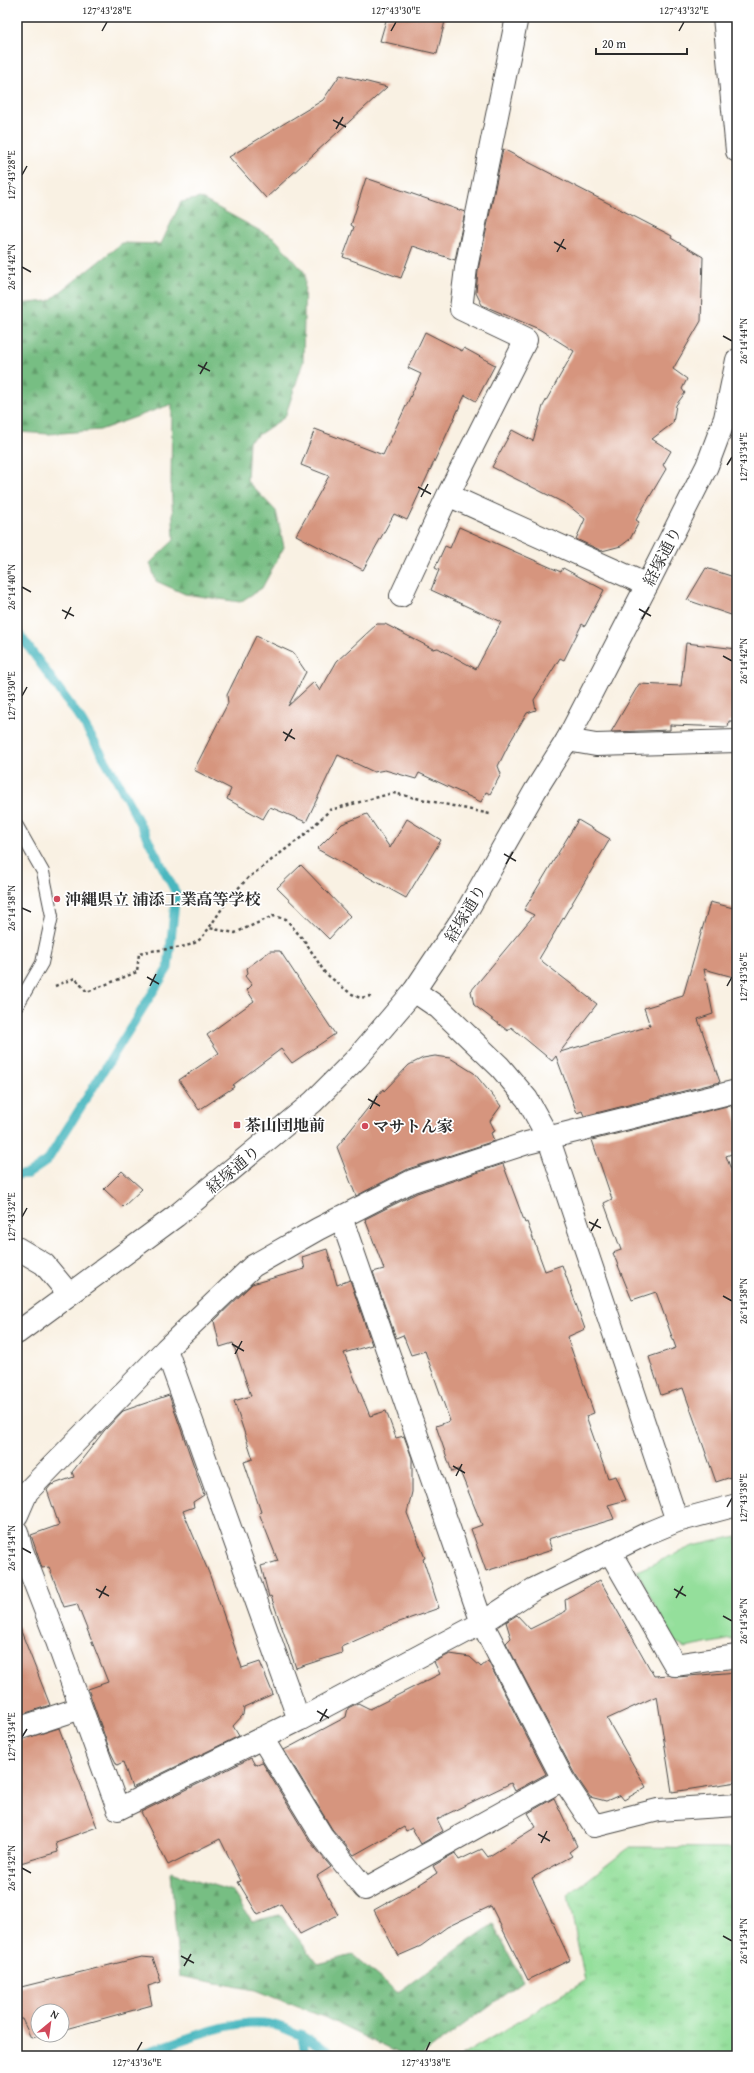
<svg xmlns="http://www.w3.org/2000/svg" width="754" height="2073" viewBox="0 0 754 2073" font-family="'Gentium Book Plus','Noto Serif JP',serif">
  <defs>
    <pattern id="grass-tufts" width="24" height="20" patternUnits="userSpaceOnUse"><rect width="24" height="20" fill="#94df9b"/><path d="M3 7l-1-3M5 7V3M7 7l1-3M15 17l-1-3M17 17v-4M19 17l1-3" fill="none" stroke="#80c086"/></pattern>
    <pattern id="forest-firs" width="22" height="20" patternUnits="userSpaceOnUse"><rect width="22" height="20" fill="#77be83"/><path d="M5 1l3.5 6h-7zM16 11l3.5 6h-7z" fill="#629b6b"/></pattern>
  </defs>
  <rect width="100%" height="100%" fill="#fff"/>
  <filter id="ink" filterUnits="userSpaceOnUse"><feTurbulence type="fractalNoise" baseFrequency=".025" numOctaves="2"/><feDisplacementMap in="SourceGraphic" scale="8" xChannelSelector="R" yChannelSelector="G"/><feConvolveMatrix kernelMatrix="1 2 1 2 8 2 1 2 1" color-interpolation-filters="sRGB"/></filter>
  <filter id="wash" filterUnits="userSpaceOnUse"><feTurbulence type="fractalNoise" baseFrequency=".012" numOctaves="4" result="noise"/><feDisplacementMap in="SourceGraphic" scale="16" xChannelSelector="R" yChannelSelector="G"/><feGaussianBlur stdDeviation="0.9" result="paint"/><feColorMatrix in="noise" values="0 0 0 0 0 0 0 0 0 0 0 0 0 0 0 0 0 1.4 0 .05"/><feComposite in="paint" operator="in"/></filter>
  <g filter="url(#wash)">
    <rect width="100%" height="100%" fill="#f9f1e3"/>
    <path fill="url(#grass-tufts)" stroke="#608563" d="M 630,1847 L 737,1848 L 737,2056 L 461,2056 L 585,1981 L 568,1895 Z"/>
    <path fill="url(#forest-firs)" stroke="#517457" d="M 200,198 L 275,239 L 305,273 L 303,362 L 285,417 L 249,441 L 247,481 L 276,511 L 284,547 L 262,588 L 240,602 L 185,594 L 156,581 L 150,563 L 174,540 L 171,482 L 172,404 L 100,430 L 49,434 L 17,432 L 17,304 L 49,301 L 122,243 L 161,244 L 181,202 Z
      M 171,1872 L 232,1891 L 252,1921 L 280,1915 L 318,1964 L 353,1955 L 397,1993 L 493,1924 L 523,1981 L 421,2056 L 404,2056 L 326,2018 L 255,1990 L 179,1976 Z"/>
    <path fill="#94df9b" stroke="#608563" d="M 737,1536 L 737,1638 L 685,1648 L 674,1642 L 637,1571 L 693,1546 Z"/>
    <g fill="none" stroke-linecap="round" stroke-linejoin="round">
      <path stroke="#48b7bf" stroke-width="9" d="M 17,631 L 82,721 L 117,780 L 176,893 L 168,968 L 47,1161 L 28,1174 L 17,1175
        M 301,2034 L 306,2056
        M 134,2056 C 172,2046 232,2016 270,2024 C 295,2030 315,2043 336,2056"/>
    </g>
    <g id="blocks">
      <path fill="#d6957e" d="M 387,17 L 446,17 L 437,54 L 380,41 Z
        M 340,75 L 387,87 L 266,198 L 229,157 L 323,100 Z
        M 503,149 L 672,236 L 671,238 L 703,257 L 701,321 L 673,369 L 687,379 L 682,389 L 685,393 L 676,405 L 673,423 L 652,439 L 671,451 L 663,465 L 666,469 L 636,520 L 639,522 L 630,539 L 621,546 L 602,551 L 576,539 L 585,519 L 568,505 L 492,467 L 512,430 L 533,441 L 543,406 L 574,351 L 539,329 L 482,305 L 476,293 L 478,270 Z
        M 366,178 L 465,212 L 455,260 L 413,246 L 401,278 L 343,257 L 354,227 L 351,225 Z
        M 425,332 L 462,351 L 464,348 L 495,365 L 476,401 L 465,395 L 407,520 L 394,514 L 363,570 L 296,535 L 329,476 L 301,465 L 315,429 L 383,455 L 421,374 L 408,368 Z
        M 459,527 L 561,572 L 563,568 L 604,590 L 585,626 L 582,624 L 564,660 L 560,658 L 534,700 L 536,710 L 527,713 L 510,742 L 498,766 L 501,774 L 490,794 L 486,792 L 481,802 L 419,773 L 416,779 L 385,770 L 374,772 L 338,755 L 306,822 L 270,807 L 263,819 L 227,799 L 231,789 L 194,770 L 228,703 L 227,695 L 256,636 L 293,653 L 306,672 L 288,706 L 314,682 L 320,691 L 337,661 L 377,624 L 385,624 L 433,649 L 438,648 L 476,669 L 501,622 L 431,590 L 439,570 L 435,568 L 445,546 L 450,548 Z
        M 706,568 L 737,578 L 737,617 L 687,600 Z
        M 686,643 L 737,649 L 734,721 L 729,721 L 728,727 L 670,725 L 670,730 L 611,732 L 639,684 L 681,686 Z
        M 367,814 L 390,848 L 407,819 L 441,840 L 406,898 L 317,849 L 342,824 Z
        M 578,820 L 610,839 L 539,959 L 597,1004 L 560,1052 L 650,1026 L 644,1008 L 683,996 L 710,902 L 737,909 L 737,978 L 704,969 L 713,1014 L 698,1019 L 720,1082 L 584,1116 L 582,1111 L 577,1113 L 556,1056 L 552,1061 L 511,1027 L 508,1031 L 474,1005 L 471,991 L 534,915 L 524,910 Z
        M 301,865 L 350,916 L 329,939 L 277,888 Z
        M 270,951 L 280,951 L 335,1034 L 292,1063 L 281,1049 L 233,1085 L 234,1087 L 199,1110 L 179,1080 L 219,1053 L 207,1035 L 254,1001 L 247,990 L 252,985 L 245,976 L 248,973 L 247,968 Z
        M 435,1056 L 450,1058 L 474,1073 L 501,1106 L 490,1121 L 495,1131 L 491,1133 L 494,1141 L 408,1169 L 356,1196 L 337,1147 L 383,1089 L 384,1091 L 409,1065 L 423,1058 Z
        M 731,1105 L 737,1122 L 737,1152 L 726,1156 L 737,1185 L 737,1475 L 716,1482 L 683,1388 L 661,1395 L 649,1357 L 676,1348 L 656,1292 L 632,1300 L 613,1253 L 621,1250 L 604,1203 L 612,1199 L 592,1140 Z
        M 503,1164 L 525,1223 L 527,1222 L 545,1271 L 562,1265 L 585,1329 L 567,1337 L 594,1413 L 586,1416 L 608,1478 L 616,1476 L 626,1500 L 608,1505 L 614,1519 L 548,1539 L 552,1550 L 486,1571 L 471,1529 L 482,1525 L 459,1469 L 452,1472 L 436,1426 L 450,1421 L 425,1351 L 411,1355 L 403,1335 L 396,1338 L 373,1272 L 384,1269 L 365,1219 L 417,1193 Z
        M 122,1171 L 142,1189 L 123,1207 L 104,1189 Z
        M 327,1249 L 337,1285 L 350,1280 L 372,1345 L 344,1353 L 370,1416 L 386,1411 L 396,1438 L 404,1436 L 412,1458 L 412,1492 L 407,1513 L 425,1558 L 423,1559 L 439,1608 L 388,1626 L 341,1647 L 342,1653 L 296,1668 L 271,1596 L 269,1597 L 261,1566 L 278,1561 L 259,1513 L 261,1512 L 244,1462 L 253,1459 L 234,1401 L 251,1396 L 233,1343 L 220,1347 L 214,1321 L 252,1284 L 305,1269 L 302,1257 Z
        M 169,1395 L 204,1495 L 193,1502 L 194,1507 L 183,1511 L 209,1573 L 242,1668 L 260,1662 L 273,1694 L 244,1707 L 243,1715 L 233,1726 L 239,1736 L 132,1788 L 123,1762 L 117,1765 L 110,1751 L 88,1689 L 108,1682 L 77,1604 L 64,1607 L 49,1567 L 42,1568 L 31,1535 L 59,1525 L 47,1490 L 51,1485 L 74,1477 L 72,1472 L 104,1431 L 123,1411 Z
        M 600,1580 L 654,1676 L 669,1675 L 677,1677 L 737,1672 L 737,1782 L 672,1792 L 657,1696 L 607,1719 L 646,1787 L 624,1800 L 620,1795 L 606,1801 L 590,1797 L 574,1773 L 506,1643 L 511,1638 L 506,1622 L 517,1615 L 530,1629 L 566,1611 L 565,1599 Z
        M 19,1626 L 50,1705 L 17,1716 L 17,1627 Z
        M 450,1654 L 470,1657 L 481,1667 L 488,1661 L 546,1774 L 515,1791 L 511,1783 L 437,1819 L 443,1831 L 421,1844 L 412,1828 L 406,1831 L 404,1827 L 354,1855 L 332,1829 L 284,1750 L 346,1717 L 348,1708 L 358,1703 L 370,1709 L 440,1674 L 434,1662 Z
        M 59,1728 L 97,1827 L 56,1842 L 58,1852 L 17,1864 L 17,1741 Z
        M 251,1758 L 255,1765 L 262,1762 L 311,1843 L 331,1867 L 317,1876 L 338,1915 L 300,1934 L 281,1904 L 258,1915 L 238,1882 L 241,1881 L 220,1839 L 168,1865 L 141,1812 Z
        M 554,1798 L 577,1846 L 569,1852 L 572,1856 L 532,1878 L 570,1960 L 528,1980 L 491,1906 L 447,1927 L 421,1946 L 398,1956 L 374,1910 L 417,1886 L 437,1873 L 433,1866 L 455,1853 L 459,1860 L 482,1849 L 488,1857 L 536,1827 L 528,1813 Z
        M 142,1957 L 153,1958 L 161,1982 L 148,1986 L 152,2005 L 62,2030 L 62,2011 L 38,2011 L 38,2035 L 44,2035 L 31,2038 L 22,2019 L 17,2019 L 17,1988 Z"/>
    </g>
  </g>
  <g filter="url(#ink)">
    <use href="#blocks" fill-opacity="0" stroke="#4a4947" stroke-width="1"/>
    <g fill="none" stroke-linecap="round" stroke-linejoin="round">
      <defs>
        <path id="service" d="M 17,826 L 43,872 L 52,916 L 42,963 L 17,1006"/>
        <path id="minor" d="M 517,17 L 466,268 L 461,309 L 526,340 L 448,495 L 647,585
          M 401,596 L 448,495
          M 567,740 L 596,745 L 737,741
          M 414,991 L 439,1008 L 500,1067 L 527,1099 L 548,1137 L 677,1521
          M 341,1217 L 482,1623 L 563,1779
          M 17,1248 L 44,1264 L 69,1294
          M 166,1349 L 299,1720
          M 17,1515 L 27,1492 L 166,1349 L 253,1266 L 318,1229 L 412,1181 L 527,1143 L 737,1091
          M 17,1532 L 21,1548 L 54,1633 L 118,1809 L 299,1720 L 482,1623 L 534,1589 L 648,1533 L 677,1521 L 737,1505
          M 610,1552 L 675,1665 L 737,1656
          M 17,1729 L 81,1708
          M 262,1738 L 322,1836 L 365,1889 L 563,1779 L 594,1826 L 658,1810 L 737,1805"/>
        <path id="secondary" d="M 724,17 L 737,151
          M 17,1333 L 176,1216 L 313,1102 L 357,1058 L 414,991 L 464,916 L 535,791 L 567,740 L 647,585 L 707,466 L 725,418 L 737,360"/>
      </defs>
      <use href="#service" stroke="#4a4947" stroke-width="14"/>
      <use href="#minor" stroke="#4a4947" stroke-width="24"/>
      <use href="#secondary" stroke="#4a4947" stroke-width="24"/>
      <path stroke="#4a4947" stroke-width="2.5" stroke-dasharray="3 3" stroke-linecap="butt" d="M 55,986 L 75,978 L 87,992 L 137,972 L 139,953 C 155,949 187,950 199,940 C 203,937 206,932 209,928
        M 371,996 L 360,998 L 350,993 L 325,973 L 306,943 L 286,919 L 273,916 L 235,933 L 209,928 L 229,898 L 248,878 L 303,836 L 330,810 L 393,793 L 490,814"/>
      <use href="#service" stroke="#fff" stroke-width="12"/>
      <use href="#minor" stroke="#fff" stroke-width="22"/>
      <use href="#secondary" stroke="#fff" stroke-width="22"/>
    </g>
  </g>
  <path fill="none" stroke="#2b2b2b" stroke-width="1.5" d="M 102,31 L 107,22M 391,31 L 396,22M 679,31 L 684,22M 333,120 L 346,127M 336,129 L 343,117M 22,175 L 27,166M 554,242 L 566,249M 557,252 L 564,239M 22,267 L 31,272M 723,336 L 732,341M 198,365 L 210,371M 200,374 L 207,362M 727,465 L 732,457M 418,487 L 431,494M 421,497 L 428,484M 22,587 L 31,592M 639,609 L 651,616M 62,610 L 74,616M 65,619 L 71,607M 642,619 L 649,607M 723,656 L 732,661M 22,696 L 27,687M 283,732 L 295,739M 285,741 L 292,729M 504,854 L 516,861M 506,864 L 513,852M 22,908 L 31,912M 147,977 L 159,984M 150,986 L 156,974M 727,986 L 732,977M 368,1099 L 380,1106M 370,1109 L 377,1096M 22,1217 L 27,1208M 589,1222 L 601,1228M 591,1231 L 598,1219M 723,1296 L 732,1301M 232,1344 L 244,1351M 235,1354 L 242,1341M 453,1466 L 465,1473M 456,1476 L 462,1464M 727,1507 L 732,1498M 22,1548 L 31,1553M 96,1589 L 109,1596M 674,1589 L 686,1596M 99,1598 L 106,1586M 676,1598 L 683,1586M 723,1616 L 732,1621M 317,1711 L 329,1718M 320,1721 L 327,1709M 22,1737 L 27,1729M 538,1834 L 550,1841M 541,1843 L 547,1831M 22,1868 L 31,1873M 723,1936 L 732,1941M 181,1956 L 194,1963M 184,1966 L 191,1954M 137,2051 L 142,2042M 426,2051 L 430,2042"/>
  <g fill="#d1495b" stroke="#fff" stroke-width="1.5">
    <circle cx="57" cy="899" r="4"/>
    <rect x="233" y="1121" width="8" height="8" rx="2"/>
    <circle cx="365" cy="1126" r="4"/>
  </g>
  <g text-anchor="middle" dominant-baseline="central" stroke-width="3.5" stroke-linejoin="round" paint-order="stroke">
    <g font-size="16" fill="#2b2b2b" stroke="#fff">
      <text transform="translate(662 556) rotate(-63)">経塚通り</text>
      <text transform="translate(465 913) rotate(-59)">経塚通り</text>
      <text transform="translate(233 1169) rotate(-40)">経塚通り</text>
    </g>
    <g font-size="16" font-weight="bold" fill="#2b2b2b" stroke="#fff" text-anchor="start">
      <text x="65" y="899">沖縄県立 浦添工業高等学校</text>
      <text x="245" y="1125">茶山団地前</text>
      <text x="373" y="1126">マサトん家</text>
    </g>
  </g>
  <rect width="754" height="2073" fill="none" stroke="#fff" stroke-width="44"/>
  <g transform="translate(50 2023) rotate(29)"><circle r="19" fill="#ffffff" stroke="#aaaaaa"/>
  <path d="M0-3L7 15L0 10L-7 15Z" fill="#d1495b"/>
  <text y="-6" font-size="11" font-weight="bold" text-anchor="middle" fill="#2b2b2b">N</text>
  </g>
  <path d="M596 48v6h91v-6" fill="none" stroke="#2b2b2b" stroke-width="2"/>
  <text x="602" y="48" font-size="12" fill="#2b2b2b" stroke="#ffffff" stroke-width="3" paint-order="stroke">20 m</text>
  <rect x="22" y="22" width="710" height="2029" fill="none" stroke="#2b2b2b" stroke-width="1.5"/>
  <g font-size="10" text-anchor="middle" fill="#2b2b2b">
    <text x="107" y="14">127°43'28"E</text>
    <text x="396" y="14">127°43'30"E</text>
    <text x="684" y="14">127°43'32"E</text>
    <text transform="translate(11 175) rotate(-90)" y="4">127°43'28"E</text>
    <text transform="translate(11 267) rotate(-90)" y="4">26°14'42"N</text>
    <text transform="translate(743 341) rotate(-90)" y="4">26°14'44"N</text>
    <text transform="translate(743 457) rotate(-90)" y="4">127°43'34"E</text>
    <text transform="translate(11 587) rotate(-90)" y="4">26°14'40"N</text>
    <text transform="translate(743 661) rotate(-90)" y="4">26°14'42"N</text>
    <text transform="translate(11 696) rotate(-90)" y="4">127°43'30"E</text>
    <text transform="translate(11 908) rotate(-90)" y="4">26°14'38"N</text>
    <text transform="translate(743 977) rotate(-90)" y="4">127°43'36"E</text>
    <text transform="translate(11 1217) rotate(-90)" y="4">127°43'32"E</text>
    <text transform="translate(743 1301) rotate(-90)" y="4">26°14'38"N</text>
    <text transform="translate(743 1498) rotate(-90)" y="4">127°43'38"E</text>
    <text transform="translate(11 1548) rotate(-90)" y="4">26°14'34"N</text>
    <text transform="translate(743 1621) rotate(-90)" y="4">26°14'36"N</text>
    <text transform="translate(11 1737) rotate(-90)" y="4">127°43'34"E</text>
    <text transform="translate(11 1868) rotate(-90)" y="4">26°14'32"N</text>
    <text transform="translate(743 1941) rotate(-90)" y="4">26°14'34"N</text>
    <text x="137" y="2066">127°43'36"E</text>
    <text x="426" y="2066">127°43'38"E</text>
  </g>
</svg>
